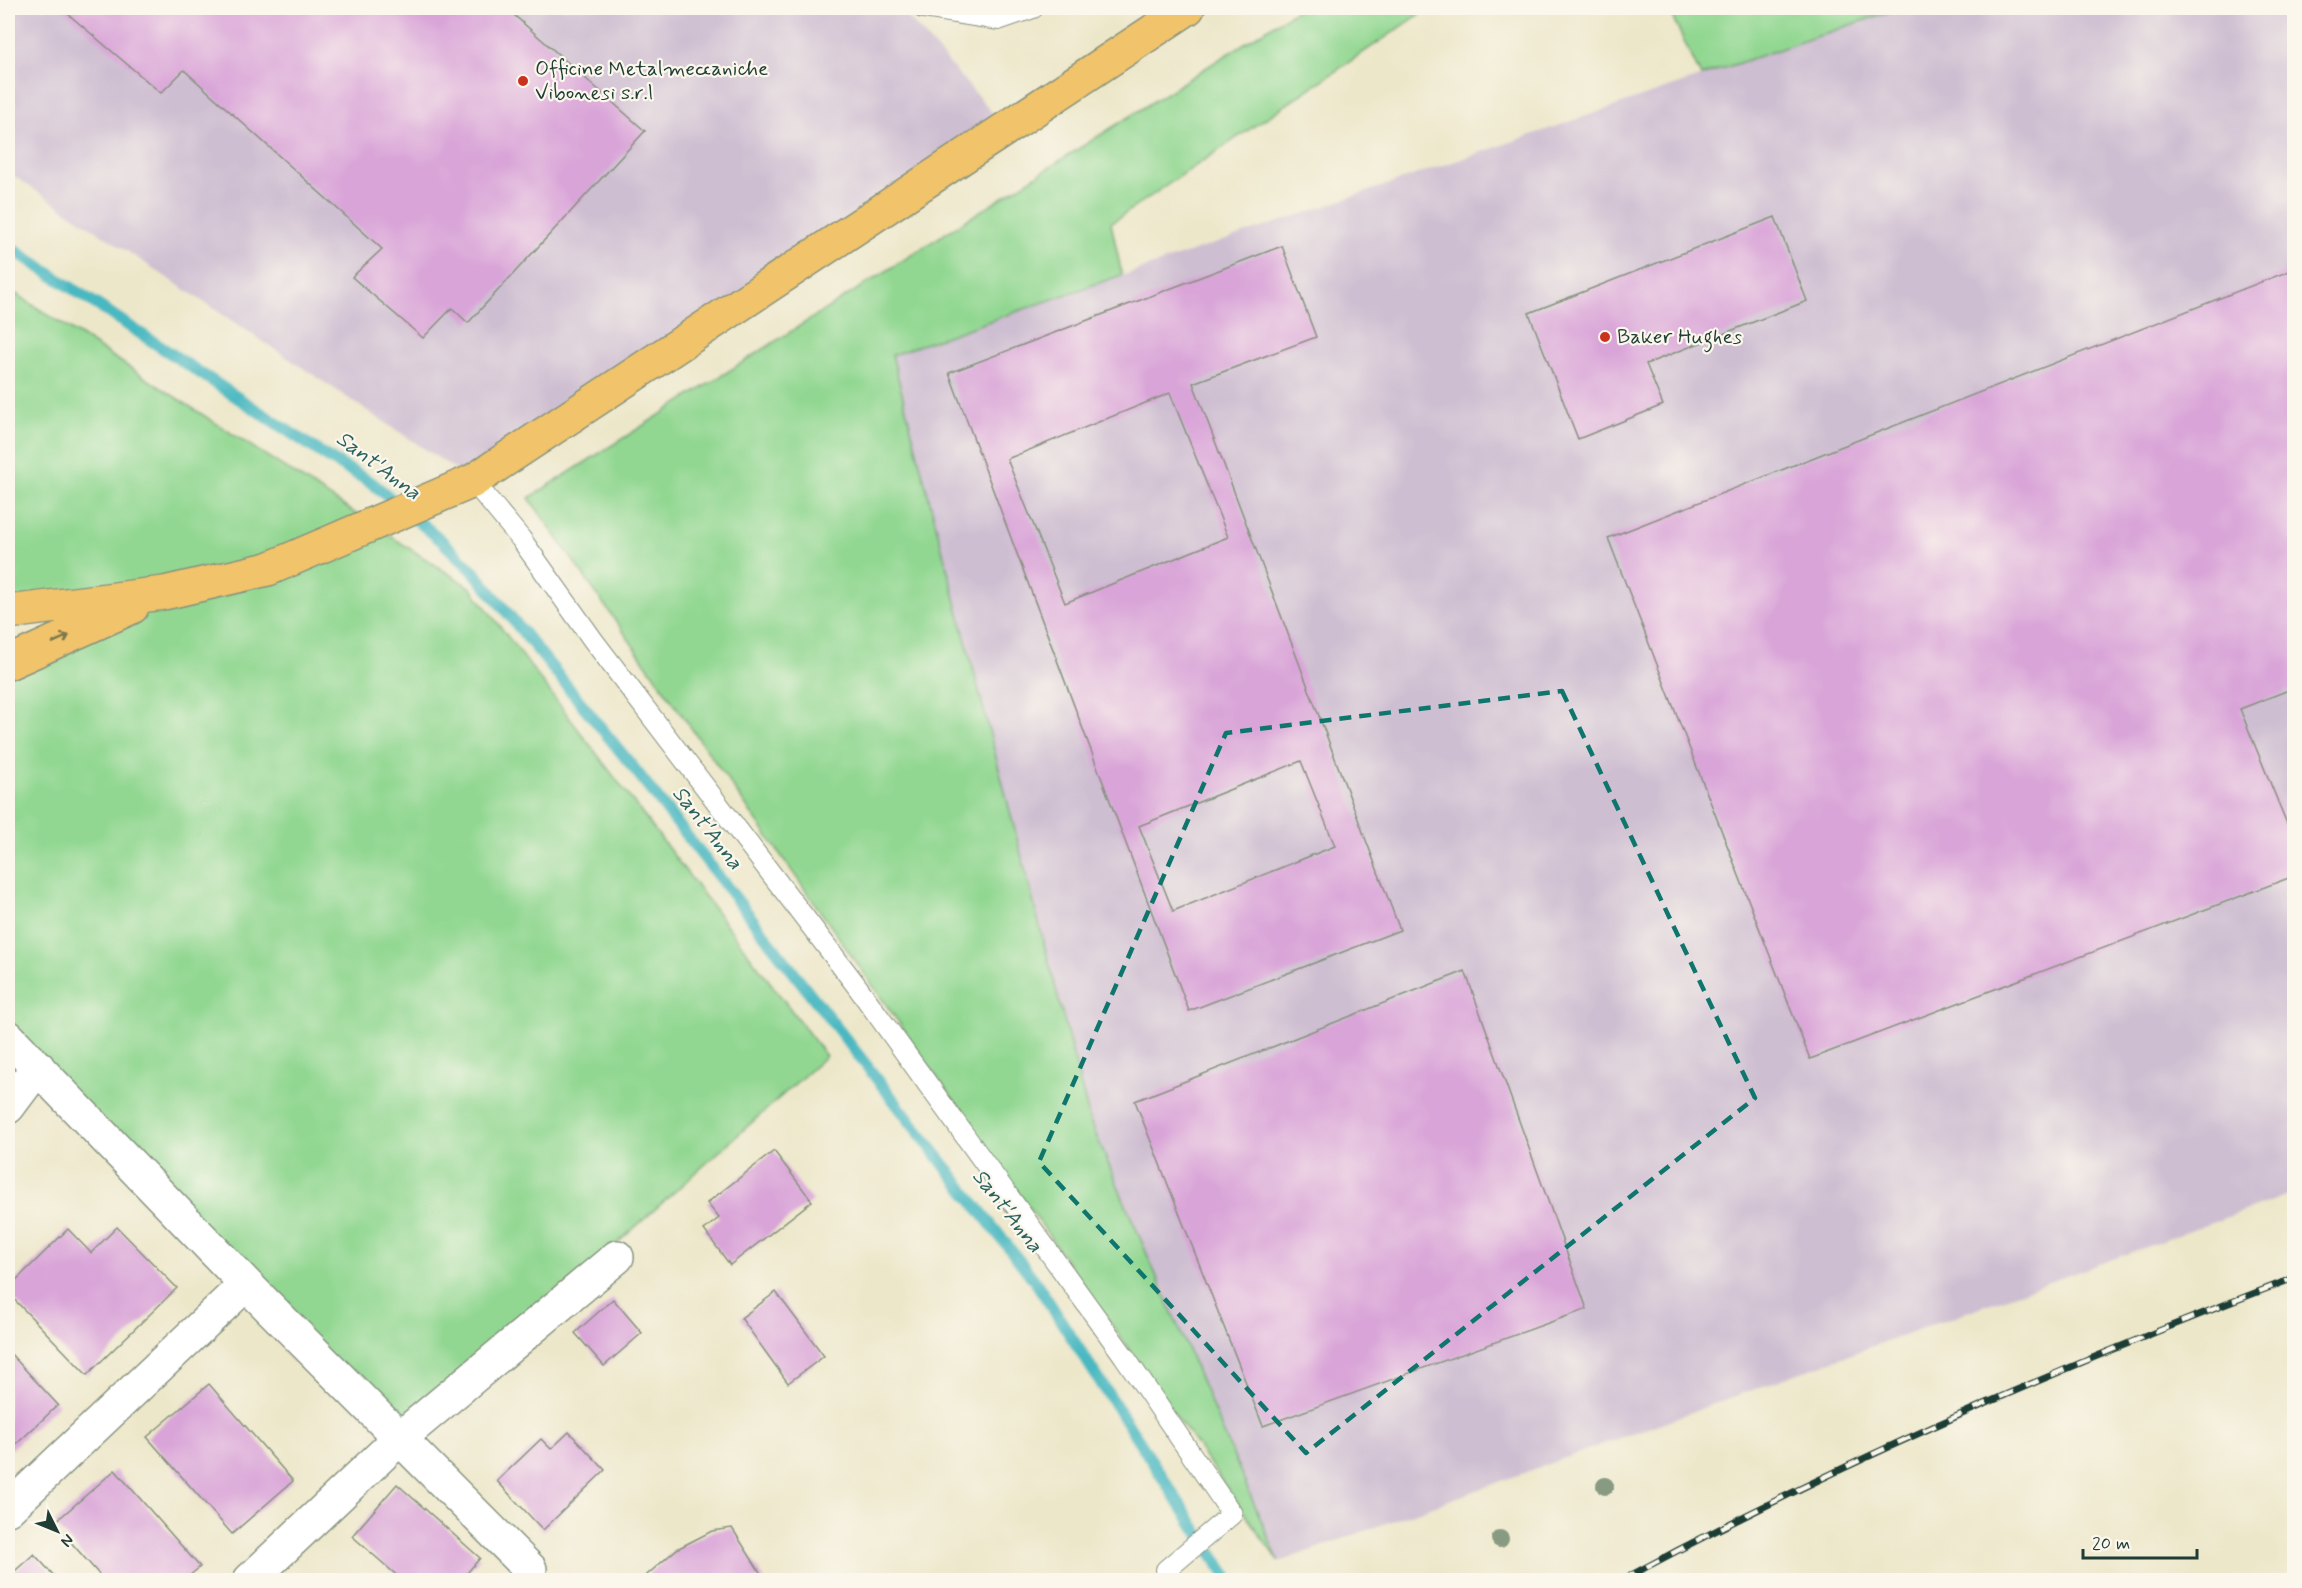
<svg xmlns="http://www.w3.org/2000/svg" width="2302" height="1588" viewBox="0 0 2302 1588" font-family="Mynerve,sans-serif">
  <rect width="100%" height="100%" fill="#fbf7ec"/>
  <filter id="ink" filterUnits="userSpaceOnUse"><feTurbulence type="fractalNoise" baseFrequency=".0167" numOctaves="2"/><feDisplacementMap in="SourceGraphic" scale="12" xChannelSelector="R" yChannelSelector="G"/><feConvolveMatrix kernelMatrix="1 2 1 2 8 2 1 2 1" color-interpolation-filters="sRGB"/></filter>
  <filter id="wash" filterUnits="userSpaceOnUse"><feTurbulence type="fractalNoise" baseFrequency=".008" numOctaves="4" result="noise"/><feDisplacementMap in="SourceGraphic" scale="24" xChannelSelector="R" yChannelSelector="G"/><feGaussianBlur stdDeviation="1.35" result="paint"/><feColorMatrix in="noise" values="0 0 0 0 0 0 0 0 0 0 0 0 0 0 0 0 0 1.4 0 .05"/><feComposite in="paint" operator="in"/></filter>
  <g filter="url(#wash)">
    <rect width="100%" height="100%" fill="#ede7ca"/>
    <path fill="#cebed1" d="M 8,8 L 900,8 L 1006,128 L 473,481 L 8,172 Z
      M 1900,8 L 2294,8 L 2294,1193 L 1279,1562 L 1090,1121 L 892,355 Z"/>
    <path fill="#91d791" stroke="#588a62" stroke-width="1.5" d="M 1300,8 L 1429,8 L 1111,223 L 1122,275 L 892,355 L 1090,1121 L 1279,1562 L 529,498 Z
      M 1668,8 L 1900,8 L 1701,76 Z
      M 8,289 L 471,588 L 826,1056 L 400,1438 L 8,1037 L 8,663 L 161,593 L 8,612 Z"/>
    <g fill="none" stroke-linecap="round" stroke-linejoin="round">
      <path stroke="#49b8c1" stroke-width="12" d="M 8,246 L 329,458 L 372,483 L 441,540 L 475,573 L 633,767 L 1035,1281 L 1229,1580"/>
    </g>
    <g id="blocks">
      <path fill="#d9a4d8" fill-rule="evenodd" d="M 61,8 L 506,8 L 645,131 L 468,323 L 452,308 L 423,338 L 352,277 L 382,249 L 184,70 L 161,93 Z
        M 1775,217 L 1807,301 L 1646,364 L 1663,405 L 1578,439 L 1529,313 Z
        M 1282,246 L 1316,337 L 1193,383 L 1400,930 L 1189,1011 L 949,373 ZM 1170,393 L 1228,537 L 1065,603 L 1007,459 ZM 1301,761 L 1335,846 L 1173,911 L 1139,826 Z
        M 2294,269 L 2294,688 L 2240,709 L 2294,841 L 2294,876 L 1810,1059 L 1608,538 Z
        M 1465,971 L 1587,1309 L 1263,1426 L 1135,1101 Z
        M 774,1151 L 812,1201 L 730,1265 L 704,1230 L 719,1218 L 707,1203 Z
        M 117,1227 L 177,1288 L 87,1375 L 8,1293 L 8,1288 L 68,1229 L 91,1253 Z
        M 776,1292 L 824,1356 L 788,1383 L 741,1318 Z
        M 613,1299 L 642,1333 L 604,1366 L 575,1333 Z
        M 8,1351 L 58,1405 L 8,1452 Z
        M 209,1384 L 293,1481 L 232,1534 L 147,1437 Z
        M 569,1432 L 605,1470 L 543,1530 L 497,1481 L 541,1439 L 551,1449 Z
        M 115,1470 L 200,1567 L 184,1580 L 104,1580 L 54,1523 Z
        M 397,1484 L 480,1558 L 461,1580 L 402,1580 L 352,1536 Z
        M 732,1528 L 765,1580 L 641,1580 L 677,1549 L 712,1531 Z
        M 34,1554 L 58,1580 L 8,1580 L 8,1577 Z"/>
    </g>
  </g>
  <g filter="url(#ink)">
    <use href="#blocks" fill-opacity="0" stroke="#86927f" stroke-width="1.5"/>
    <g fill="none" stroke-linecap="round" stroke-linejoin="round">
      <defs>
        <path id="lane" d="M 923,8 L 998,20 L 1033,8
          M 473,481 L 521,539 L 593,640 L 856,985 L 1124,1356 L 1232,1514 L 1166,1570 L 1173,1580"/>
        <path id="street" d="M 8,1037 L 246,1284 L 530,1569
          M 8,1107 L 38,1067
          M 8,1509 L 246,1284
          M 250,1580 L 400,1438 L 617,1257"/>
        <path id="primary" d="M 8,612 L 164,593 L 268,569 L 473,481 L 1188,8
          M 8,663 L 132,607"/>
      </defs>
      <use href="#lane" stroke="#86927f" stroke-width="22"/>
      <use href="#street" stroke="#86927f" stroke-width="36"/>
      <use href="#primary" stroke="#86927f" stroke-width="36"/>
      <use href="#lane" stroke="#fff" stroke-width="20"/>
      <use href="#street" stroke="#fff" stroke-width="33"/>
      <use href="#primary" stroke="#f1c36a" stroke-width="33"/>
      <defs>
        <path id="rail" d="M 1622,1580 C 1838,1463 2065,1365 2294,1278"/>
      </defs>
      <use href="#rail" stroke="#1f3d34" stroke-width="7"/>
      <use href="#rail" stroke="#fbf7ec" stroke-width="4.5" stroke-dasharray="14" stroke-linecap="butt"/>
    </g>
    <g fill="#889b82">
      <circle cx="1605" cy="1486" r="9"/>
      <circle cx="1500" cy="1539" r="9"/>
    </g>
    <defs><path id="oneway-shaft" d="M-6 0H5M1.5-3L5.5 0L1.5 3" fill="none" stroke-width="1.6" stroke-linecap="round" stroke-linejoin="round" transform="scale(1.5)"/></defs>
    <use stroke="#7d794c" href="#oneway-shaft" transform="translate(61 639) rotate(-24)"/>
  </g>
  <path fill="none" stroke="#0f766e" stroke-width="4.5" stroke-dasharray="12 8" stroke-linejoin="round" d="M 1562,691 L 1755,1098 L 1306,1453 L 1039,1162 L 1226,733 Z"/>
  <g fill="#c8321e" stroke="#fbf7ec" stroke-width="2">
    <circle cx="523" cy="81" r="6"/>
    <circle cx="1605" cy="337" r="6"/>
  </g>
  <g text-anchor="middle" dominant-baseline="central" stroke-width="4.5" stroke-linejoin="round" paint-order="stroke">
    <g font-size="21" fill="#1f3d34" stroke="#fbf7ec" text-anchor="start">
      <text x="535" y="69">Officine Metalmeccaniche<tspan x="535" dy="24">Vibonesi s.r.l</tspan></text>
      <text x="1617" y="337">Baker Hughes</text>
    </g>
    <g font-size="22" font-style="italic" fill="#2c625e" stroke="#fbf7ec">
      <text transform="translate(378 466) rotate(37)">Sant'Anna</text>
      <text transform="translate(707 828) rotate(52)">Sant'Anna</text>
      <text transform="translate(1007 1211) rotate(52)">Sant'Anna</text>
    </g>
  </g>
  <rect width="2302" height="1588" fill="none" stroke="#fbf7ec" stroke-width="30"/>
  <g transform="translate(57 1531) rotate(133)" stroke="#fbf7ec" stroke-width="4.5" paint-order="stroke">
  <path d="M0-4.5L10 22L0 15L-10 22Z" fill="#1f3d34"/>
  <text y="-9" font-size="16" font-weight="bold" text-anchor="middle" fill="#1f3d34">N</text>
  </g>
  <path d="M2083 1549v9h114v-9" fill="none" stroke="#1f3d34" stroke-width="3"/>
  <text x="2092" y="1549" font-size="18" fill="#1f3d34" stroke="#fbf7ec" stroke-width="4.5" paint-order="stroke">20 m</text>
</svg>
